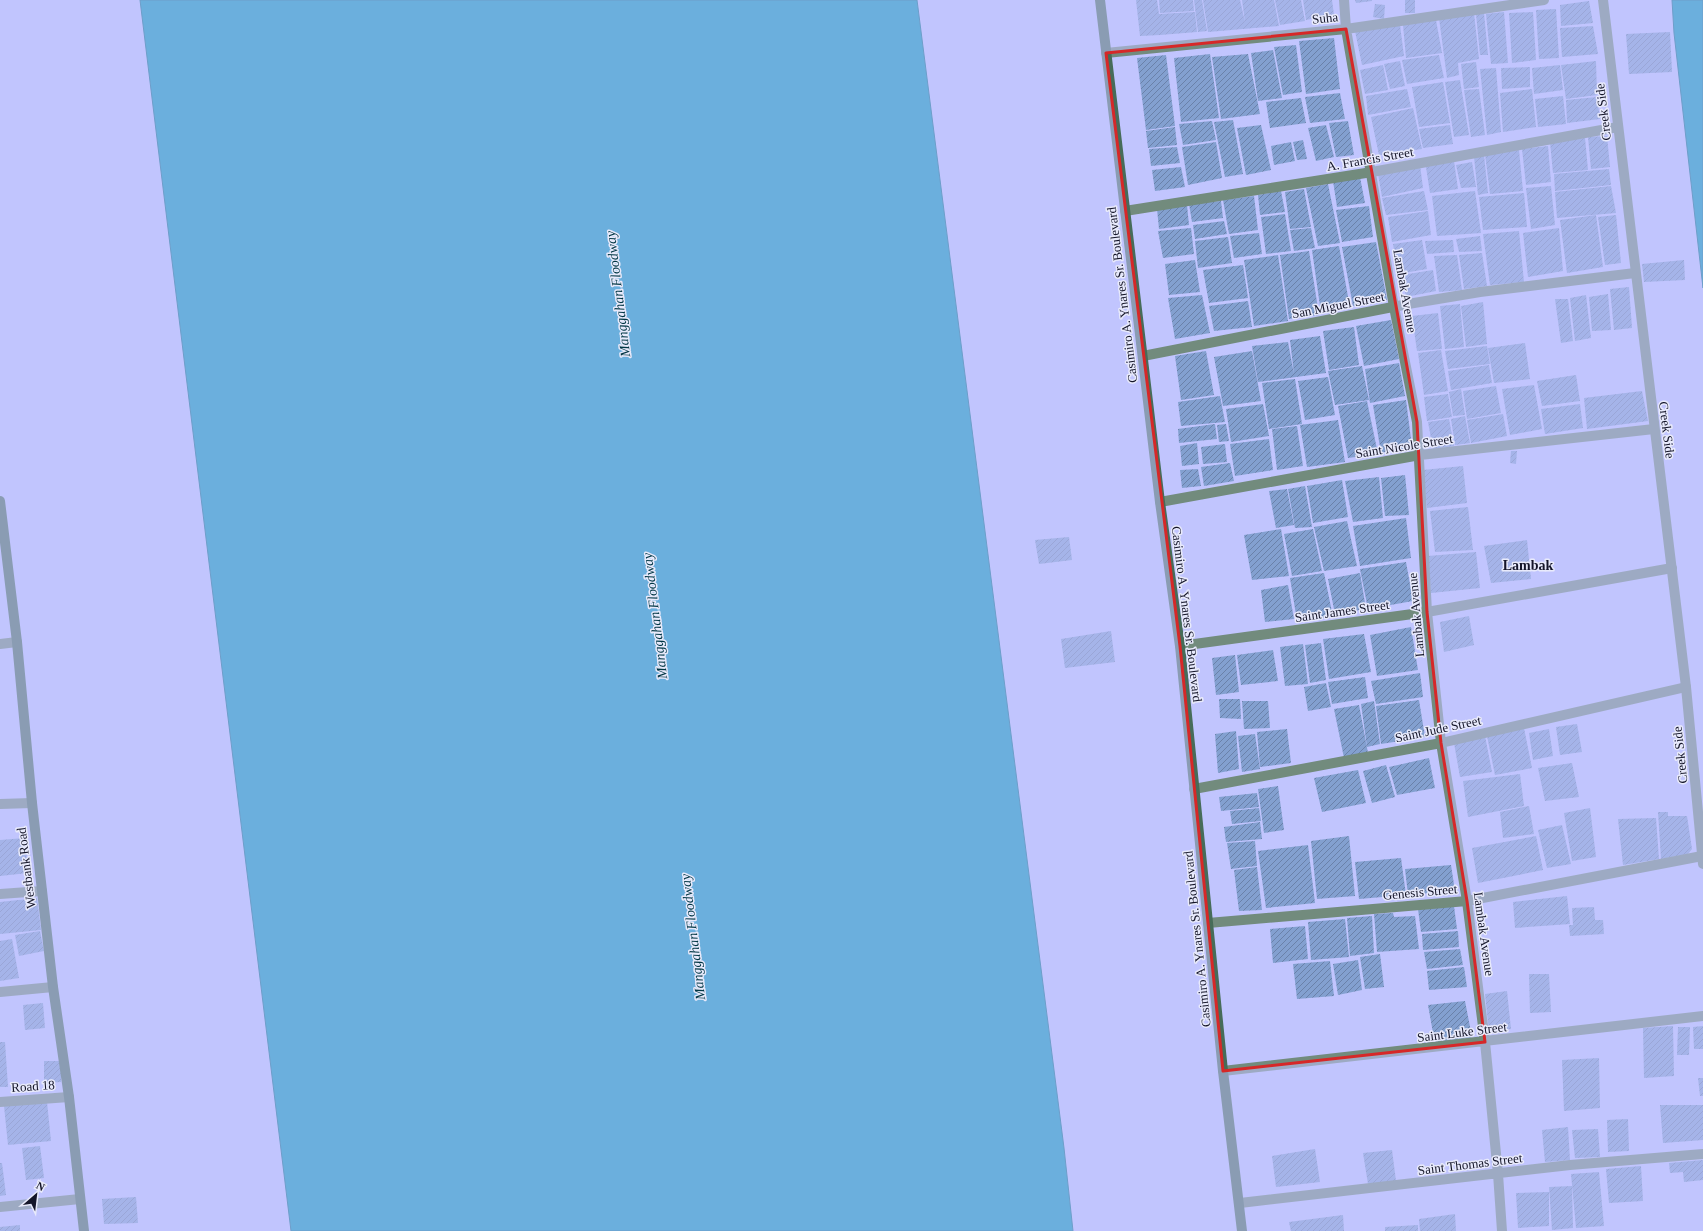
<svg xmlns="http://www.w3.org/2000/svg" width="1703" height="1231" viewBox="0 0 1703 1231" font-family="'Times New Roman',serif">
  <defs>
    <pattern id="building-hatch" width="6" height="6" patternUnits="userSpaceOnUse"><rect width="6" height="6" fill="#83a0d0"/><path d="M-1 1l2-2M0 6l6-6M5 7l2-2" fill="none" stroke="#6a81a9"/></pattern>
  </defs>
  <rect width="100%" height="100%" fill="#c1c5fe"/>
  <path fill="#0495b5" stroke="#096f8b" d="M 140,0 L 917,0 L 1064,1148 L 1073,1231 L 291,1231 Z
    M 1672,0 L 1703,0 L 1703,288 L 1674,33 Z"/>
  <path fill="url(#building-hatch)" d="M 1136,0 L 1157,0 L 1159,14 L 1195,12 L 1197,32 L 1160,35 L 1159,19 L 1160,35 L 1140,36 Z
    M 1159,0 L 1193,0 L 1194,11 L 1160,13 Z
    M 1194,0 L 1202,0 L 1207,31 L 1198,32 Z
    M 1203,0 L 1240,0 L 1245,22 L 1242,0 L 1274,0 L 1279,26 L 1208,32 Z
    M 1275,0 L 1301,0 L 1305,21 L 1280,25 Z
    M 1303,0 L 1332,0 L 1334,15 L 1306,20 Z
    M 1355,0 L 1372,0 L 1372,1 L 1356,3 Z
    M 1405,0 L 1415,0 L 1415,13 L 1405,13 Z
    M 1589,1 L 1593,23 L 1561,26 L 1560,5 Z
    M 1375,4 L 1385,5 L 1384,19 L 1373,17 Z
    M 1556,9 L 1559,58 L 1539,59 L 1536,10 Z
    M 1504,12 L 1508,63 L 1491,64 L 1486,14 Z
    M 1533,12 L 1536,60 L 1512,63 L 1509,13 Z
    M 1474,13 L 1479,59 L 1458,63 L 1459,75 L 1447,78 L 1439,18 Z
    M 1484,13 L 1488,55 L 1480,55 L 1476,14 Z
    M 1436,20 L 1442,53 L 1406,58 L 1403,25 Z
    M 1400,25 L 1404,56 L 1362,65 L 1355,31 Z
    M 1593,26 L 1598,54 L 1562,57 L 1560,28 Z
    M 1670,32 L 1672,72 L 1629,74 L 1626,34 Z
    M 1334,38 L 1340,89 L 1306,94 L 1299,41 Z
    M 1296,45 L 1302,92 L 1283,95 L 1274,47 Z
    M 1273,50 L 1282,98 L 1258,101 L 1251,53 Z
    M 1210,54 L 1219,118 L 1181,122 L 1174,58 Z
    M 1248,54 L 1260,114 L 1221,119 L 1212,57 Z
    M 1166,55 L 1175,126 L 1146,130 L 1137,58 Z
    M 1439,55 L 1444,78 L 1407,84 L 1402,60 Z
    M 1400,61 L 1405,86 L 1390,89 L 1384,64 Z
    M 1596,61 L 1597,95 L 1566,99 L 1561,65 Z
    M 1476,62 L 1479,87 L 1464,89 L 1461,64 Z
    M 1383,65 L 1388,90 L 1365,94 L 1360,70 Z
    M 1560,65 L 1563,90 L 1534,94 L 1532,68 Z
    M 1530,67 L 1530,87 L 1502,89 L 1501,68 Z
    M 1496,68 L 1501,132 L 1487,135 L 1480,69 Z
    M 1460,80 L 1469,135 L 1454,137 L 1445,82 Z
    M 1443,82 L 1450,123 L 1419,127 L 1412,87 Z
    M 1407,89 L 1411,107 L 1368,115 L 1366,96 Z
    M 1479,89 L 1485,135 L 1471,137 L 1464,90 Z
    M 1532,89 L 1536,127 L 1503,132 L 1500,93 Z
    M 1340,93 L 1345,119 L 1310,123 L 1305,97 Z
    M 1563,96 L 1566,124 L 1538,127 L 1535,99 Z
    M 1597,97 L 1600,119 L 1567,123 L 1566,100 Z
    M 1301,98 L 1306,123 L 1270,128 L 1266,102 Z
    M 1413,108 L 1422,149 L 1379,155 L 1371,117 Z
    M 1233,120 L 1243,174 L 1225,177 L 1214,122 Z
    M 1212,121 L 1216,140 L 1183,145 L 1179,124 Z
    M 1348,121 L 1354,155 L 1336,157 L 1329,123 Z
    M 1261,125 L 1271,170 L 1246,175 L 1237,128 Z
    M 1326,125 L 1334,157 L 1316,161 L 1308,128 Z
    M 1450,125 L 1453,144 L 1423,148 L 1419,129 Z
    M 1175,127 L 1177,145 L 1148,148 L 1146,131 Z
    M 1607,136 L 1610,167 L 1591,169 L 1588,137 Z
    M 1585,138 L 1588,170 L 1553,173 L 1550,142 Z
    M 1303,140 L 1307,159 L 1297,160 L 1293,142 Z
    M 1216,142 L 1222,178 L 1188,185 L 1182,147 Z
    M 1291,142 L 1295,161 L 1274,165 L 1271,146 Z
    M 1548,146 L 1551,182 L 1526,185 L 1522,149 Z
    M 1177,147 L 1180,163 L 1151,166 L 1149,149 Z
    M 1519,150 L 1523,191 L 1490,194 L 1485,154 Z
    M 1484,155 L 1488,193 L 1478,195 L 1474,157 Z
    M 1454,161 L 1458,189 L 1430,193 L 1426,167 Z
    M 1472,162 L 1476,187 L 1461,188 L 1456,165 Z
    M 1420,165 L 1423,188 L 1382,197 L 1378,174 Z
    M 1181,167 L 1185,187 L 1155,191 L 1152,170 Z
    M 1609,169 L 1611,185 L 1555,191 L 1554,174 Z
    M 1360,177 L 1365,203 L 1337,207 L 1333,181 Z
    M 1328,184 L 1340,243 L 1318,246 L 1306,188 Z
    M 1551,186 L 1555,225 L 1531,229 L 1526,188 Z
    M 1611,186 L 1616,213 L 1557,218 L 1555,192 Z
    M 1304,189 L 1311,227 L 1290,229 L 1285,192 Z
    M 1281,191 L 1285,212 L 1260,215 L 1258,195 Z
    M 1424,191 L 1428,210 L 1386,215 L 1382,198 Z
    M 1475,191 L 1481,233 L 1437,236 L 1432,196 Z
    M 1524,193 L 1527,227 L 1483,230 L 1479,197 Z
    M 1254,196 L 1258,230 L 1229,234 L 1223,200 Z
    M 1221,201 L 1223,218 L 1192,222 L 1189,204 Z
    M 1187,205 L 1189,225 L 1159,229 L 1157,209 Z
    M 1369,206 L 1373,237 L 1342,242 L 1336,210 Z
    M 1428,211 L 1431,235 L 1392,242 L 1388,217 Z
    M 1285,214 L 1291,251 L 1266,254 L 1261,217 Z
    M 1596,215 L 1603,267 L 1567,273 L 1560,220 Z
    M 1616,215 L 1621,263 L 1605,265 L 1598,217 Z
    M 1224,221 L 1227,234 L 1195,239 L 1193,225 Z
    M 1191,228 L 1194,254 L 1163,258 L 1158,231 Z
    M 1311,228 L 1315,248 L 1294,251 L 1290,230 Z
    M 1559,228 L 1563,271 L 1528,277 L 1523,233 Z
    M 1519,231 L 1524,282 L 1490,285 L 1483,234 Z
    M 1259,233 L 1262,254 L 1234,258 L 1230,236 Z
    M 1480,236 L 1482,251 L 1459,252 L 1456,239 Z
    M 1228,237 L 1232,263 L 1198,268 L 1195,241 Z
    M 1422,240 L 1427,269 L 1398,274 L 1393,244 Z
    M 1453,240 L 1454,252 L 1427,254 L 1425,241 Z
    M 1376,242 L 1387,300 L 1353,306 L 1342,247 Z
    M 1339,246 L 1350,308 L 1321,313 L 1312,250 Z
    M 1309,251 L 1319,315 L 1289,319 L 1280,255 Z
    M 1482,253 L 1487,286 L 1464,289 L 1459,255 Z
    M 1278,255 L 1288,321 L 1254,326 L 1244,260 Z
    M 1457,255 L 1462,290 L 1439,292 L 1434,256 Z
    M 1195,260 L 1200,292 L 1169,295 L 1165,264 Z
    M 1684,260 L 1685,280 L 1644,282 L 1642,264 Z
    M 1243,265 L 1248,298 L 1209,303 L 1203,270 Z
    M 1433,270 L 1436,291 L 1406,297 L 1402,275 Z
    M 1629,287 L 1632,328 L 1614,330 L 1610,289 Z
    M 1608,294 L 1611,330 L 1592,331 L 1589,297 Z
    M 1202,295 L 1210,333 L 1175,339 L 1168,298 Z
    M 1586,295 L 1591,338 L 1575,341 L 1570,298 Z
    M 1555,299 L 1568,299 L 1573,341 L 1561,343 Z
    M 1248,301 L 1252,327 L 1214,331 L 1209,306 Z
    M 1483,302 L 1487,344 L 1466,347 L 1461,306 Z
    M 1460,304 L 1464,347 L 1445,349 L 1440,306 Z
    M 1438,313 L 1442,349 L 1417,351 L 1412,316 Z
    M 1391,320 L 1399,359 L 1364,366 L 1356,326 Z
    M 1354,327 L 1359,365 L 1329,370 L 1323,331 Z
    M 1320,336 L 1326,373 L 1258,382 L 1252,346 L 1288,342 L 1294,374 L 1290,340 Z
    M 1525,343 L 1530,379 L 1494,383 L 1488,348 Z
    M 1487,346 L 1490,364 L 1448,369 L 1445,351 Z
    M 1441,350 L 1448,391 L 1424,395 L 1418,353 Z
    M 1206,351 L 1214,395 L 1181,400 L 1175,356 Z
    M 1252,351 L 1261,401 L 1223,406 L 1214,357 Z
    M 1399,363 L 1405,396 L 1370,403 L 1365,369 Z
    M 1489,365 L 1492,383 L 1451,390 L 1448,371 Z
    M 1362,366 L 1369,400 L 1335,405 L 1328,371 Z
    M 1576,375 L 1580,401 L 1542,406 L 1537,381 Z
    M 1328,377 L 1335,415 L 1305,420 L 1298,381 Z
    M 1295,379 L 1302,424 L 1269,429 L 1262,383 Z
    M 1534,385 L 1542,429 L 1510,435 L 1502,389 Z
    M 1496,386 L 1501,413 L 1467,419 L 1463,391 Z
    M 1461,389 L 1465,415 L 1453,416 L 1449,392 Z
    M 1642,391 L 1648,421 L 1587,429 L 1584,398 Z
    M 1448,394 L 1452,417 L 1427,421 L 1424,397 Z
    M 1220,396 L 1225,422 L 1181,426 L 1178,402 Z
    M 1406,400 L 1412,447 L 1381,453 L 1373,405 Z
    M 1367,401 L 1378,454 L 1348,458 L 1338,406 Z
    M 1263,404 L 1269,436 L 1231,442 L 1226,409 Z
    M 1580,404 L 1583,428 L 1545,434 L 1541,409 Z
    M 1503,414 L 1507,436 L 1471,443 L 1467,420 Z
    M 1465,416 L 1470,443 L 1455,445 L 1451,419 Z
    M 1449,419 L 1454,446 L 1433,449 L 1428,422 Z
    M 1338,420 L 1345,462 L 1307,467 L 1300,425 Z
    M 1215,424 L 1217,439 L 1179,443 L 1178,429 Z
    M 1226,424 L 1229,441 L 1219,442 L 1217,425 Z
    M 1297,426 L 1303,466 L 1277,470 L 1272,429 Z
    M 1269,439 L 1273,470 L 1235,476 L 1230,444 Z
    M 1197,443 L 1199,464 L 1182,466 L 1180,446 Z
    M 1225,444 L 1227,462 L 1203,464 L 1201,447 Z
    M 1511,451 L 1517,451 L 1516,464 L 1510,463 Z
    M 1230,463 L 1234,481 L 1204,486 L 1201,467 Z
    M 1463,466 L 1467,503 L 1427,508 L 1423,470 Z
    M 1198,469 L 1201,486 L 1182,488 L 1180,470 Z
    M 1405,475 L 1409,515 L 1385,516 L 1381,478 Z
    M 1379,477 L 1383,518 L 1353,522 L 1345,481 Z
    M 1342,480 L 1348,517 L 1313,523 L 1307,486 Z
    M 1305,486 L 1312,527 L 1295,528 L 1288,489 Z
    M 1287,489 L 1294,525 L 1276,528 L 1269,491 Z
    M 1468,507 L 1473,550 L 1435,552 L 1430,511 Z
    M 1406,518 L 1411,558 L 1360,566 L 1353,526 Z
    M 1347,521 L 1357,566 L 1324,571 L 1314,527 Z
    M 1281,529 L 1289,576 L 1252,580 L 1244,535 Z
    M 1313,529 L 1322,571 L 1292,576 L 1284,534 Z
    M 1069,537 L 1072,560 L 1039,564 L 1035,540 Z
    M 1527,540 L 1531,579 L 1491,583 L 1484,546 Z
    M 1476,552 L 1480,588 L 1431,593 L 1428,556 Z
    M 1406,562 L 1413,601 L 1368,609 L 1360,569 Z
    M 1324,573 L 1333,617 L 1297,621 L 1290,578 Z
    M 1360,573 L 1366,609 L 1335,614 L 1328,579 Z
    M 1288,585 L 1294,619 L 1265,622 L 1261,590 Z
    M 1469,616 L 1474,645 L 1444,652 L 1440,622 Z
    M 1411,627 L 1418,670 L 1377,676 L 1370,635 Z
    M 1111,631 L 1115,662 L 1065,668 L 1061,639 Z
    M 1364,634 L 1371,672 L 1329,679 L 1323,639 Z
    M 1321,643 L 1326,680 L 1310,683 L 1305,645 Z
    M 1303,644 L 1308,684 L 1285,686 L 1280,647 Z
    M 1273,650 L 1278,681 L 1241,685 L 1237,655 Z
    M 1235,655 L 1239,692 L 1216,695 L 1212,658 Z
    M 1420,673 L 1423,697 L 1376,704 L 1371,681 Z
    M 1365,677 L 1368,698 L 1332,704 L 1328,682 Z
    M 1326,683 L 1331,707 L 1308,711 L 1304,687 Z
    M 1219,699 L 1240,699 L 1241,719 L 1220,718 Z
    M 1419,700 L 1425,737 L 1381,744 L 1376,706 Z
    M 1242,701 L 1268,701 L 1270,728 L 1244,729 Z
    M 1374,701 L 1380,744 L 1367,747 L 1361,704 Z
    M 1359,705 L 1368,753 L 1344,758 L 1334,709 Z
    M 1577,724 L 1582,752 L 1560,755 L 1556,727 Z
    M 1524,728 L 1532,768 L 1495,775 L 1487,736 Z
    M 1287,729 L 1291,763 L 1260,767 L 1257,732 Z
    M 1549,729 L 1553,756 L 1533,760 L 1529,733 Z
    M 1236,731 L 1239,769 L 1218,773 L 1215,734 Z
    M 1255,734 L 1260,769 L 1242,772 L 1238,736 Z
    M 1485,736 L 1492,772 L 1460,777 L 1454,743 Z
    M 1429,758 L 1435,788 L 1397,795 L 1389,767 Z
    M 1572,763 L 1579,797 L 1545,801 L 1538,768 Z
    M 1386,765 L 1395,797 L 1372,803 L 1363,771 Z
    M 1358,770 L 1366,803 L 1322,812 L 1314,778 Z
    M 1520,774 L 1524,806 L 1468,817 L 1463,781 Z
    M 1278,786 L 1284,830 L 1264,833 L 1258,789 Z
    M 1257,793 L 1259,807 L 1221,811 L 1219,797 Z
    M 1529,806 L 1534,834 L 1503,838 L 1500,812 Z
    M 1259,808 L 1261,821 L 1232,824 L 1230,811 Z
    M 1590,808 L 1596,857 L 1572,861 L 1564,813 Z
    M 1658,812 L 1668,812 L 1668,816 L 1687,816 L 1692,849 L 1688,854 L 1661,859 Z
    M 1656,818 L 1659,859 L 1623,865 L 1618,819 Z
    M 1260,822 L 1262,839 L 1226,842 L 1224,827 Z
    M 1562,825 L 1571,864 L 1547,868 L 1538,830 Z
    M 1349,836 L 1355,896 L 1317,899 L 1311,841 Z
    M 1536,836 L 1543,870 L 1478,883 L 1472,848 Z
    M 25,838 L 28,873 L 0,876 L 0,840 Z
    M 1255,841 L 1257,866 L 1231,869 L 1227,843 Z
    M 1308,845 L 1315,903 L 1266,908 L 1258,851 Z
    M 1401,858 L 1406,895 L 1359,899 L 1355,862 Z
    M 1451,865 L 1455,891 L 1408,895 L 1405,869 Z
    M 1257,867 L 1262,910 L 1239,911 L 1234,870 Z
    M 1567,896 L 1570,924 L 1515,928 L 1513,902 Z
    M 37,898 L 41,930 L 0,934 L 0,902 Z
    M 1454,906 L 1457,929 L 1421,932 L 1418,909 Z
    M 1594,907 L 1595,920 L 1603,920 L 1604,934 L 1570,936 L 1569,925 L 1573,925 L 1572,908 Z
    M 1393,913 L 1394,917 L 1415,916 L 1419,949 L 1377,952 L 1374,914 Z
    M 1372,916 L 1374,953 L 1350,956 L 1347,918 Z
    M 1345,919 L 1349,957 L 1311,960 L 1308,922 Z
    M 1305,926 L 1308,959 L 1273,963 L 1270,929 Z
    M 40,931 L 44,951 L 19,956 L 15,935 Z
    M 1458,931 L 1459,947 L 1423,950 L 1422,934 Z
    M 12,939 L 19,978 L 0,981 L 0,941 Z
    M 1460,949 L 1463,965 L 1427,969 L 1424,952 Z
    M 1380,954 L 1384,987 L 1365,989 L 1360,957 Z
    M 1358,960 L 1362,990 L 1338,995 L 1333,964 Z
    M 1330,961 L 1334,996 L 1297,999 L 1293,964 Z
    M 1464,967 L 1467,987 L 1429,990 L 1427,971 Z
    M 1529,974 L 1549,974 L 1551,1012 L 1530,1013 Z
    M 1507,991 L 1511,1029 L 1489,1032 L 1485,994 Z
    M 1465,1001 L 1472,1037 L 1435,1044 L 1428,1005 Z
    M 43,1003 L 45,1028 L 25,1030 L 23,1005 Z
    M 1673,1026 L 1674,1076 L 1644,1078 L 1643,1028 Z
    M 1703,1026 L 1703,1049 L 1694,1049 L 1693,1027 Z
    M 1678,1027 L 1690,1027 L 1689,1055 L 1677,1055 Z
    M 0,1042 L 5,1042 L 8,1087 L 0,1087 Z
    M 1599,1058 L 1600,1108 L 1564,1111 L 1562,1060 Z
    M 44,1061 L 61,1061 L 61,1082 L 44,1083 Z
    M 1698,1078 L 1703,1078 L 1703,1096 L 1700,1096 Z
    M 47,1102 L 51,1141 L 8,1145 L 4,1106 Z
    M 1660,1105 L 1703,1105 L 1703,1140 L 1663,1143 Z
    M 1628,1119 L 1629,1151 L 1608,1152 L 1607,1120 Z
    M 1568,1127 L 1570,1160 L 1545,1162 L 1542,1130 Z
    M 1598,1129 L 1600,1157 L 1575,1158 L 1572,1130 Z
    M 40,1146 L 44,1178 L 26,1180 L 22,1148 Z
    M 1315,1149 L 1320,1182 L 1276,1187 L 1272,1156 Z
    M 1392,1150 L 1396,1181 L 1368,1184 L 1363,1153 Z
    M 1703,1160 L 1703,1180 L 1684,1182 L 1683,1172 L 1670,1173 L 1669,1163 Z
    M 0,1163 L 2,1163 L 6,1195 L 0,1196 Z
    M 1641,1166 L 1643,1201 L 1609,1203 L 1606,1169 Z
    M 1599,1172 L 1604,1226 L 1576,1228 L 1571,1174 Z
    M 1572,1186 L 1573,1228 L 1552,1230 L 1549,1187 Z
    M 1549,1192 L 1549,1226 L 1518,1228 L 1516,1193 Z
    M 136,1197 L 138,1223 L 104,1224 L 102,1199 Z
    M 1455,1214 L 1456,1231 L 1420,1231 L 1419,1219 Z
    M 1343,1215 L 1344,1231 L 1291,1231 L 1289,1222 Z
    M 20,1225 L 20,1231 L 0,1231 L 0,1227 Z
    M 1418,1225 L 1418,1231 L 1385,1231 L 1385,1227 Z"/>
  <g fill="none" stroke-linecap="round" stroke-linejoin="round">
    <path stroke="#728b7d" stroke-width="10" d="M 1603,0 L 1686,687 L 1703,864"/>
    <path stroke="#728b7d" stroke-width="10" d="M 1344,0 L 1346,29 L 1394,307 L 1417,422 L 1427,612 L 1441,743 L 1467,901 L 1485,1042 L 1498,1174 L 1502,1231
      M 1106,53 L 1346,29 L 1544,0
      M 1125,211 L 1372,172 L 1618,127
      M 1143,356 L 1408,304 L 1480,292 L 1635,273
      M 1160,502 L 1420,455 L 1654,429
      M 0,644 L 17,642
      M 1180,646 L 1427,612 L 1672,568
      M 1194,789 L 1441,743 L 1686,687
      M 0,804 L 32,803
      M 0,894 L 42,891
      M 1208,923 L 1467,901 L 1702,856
      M 0,992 L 53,987
      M 1223,1071 L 1703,1016
      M 0,1102 L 69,1097
      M 1240,1203 L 1570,1165 L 1703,1154
      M 0,1207 L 80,1199"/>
    <path stroke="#476c59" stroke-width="10" d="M 1100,0 L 1160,502 L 1180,646 L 1223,1071 L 1242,1231
      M 0,501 L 17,642 L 32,803 L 53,987 L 69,1097 L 84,1231"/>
  </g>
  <path d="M0 0H1703V1231H0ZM 1346,29 L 1417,422 L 1427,612 L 1441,743 L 1467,901 L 1485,1042 L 1223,1071 L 1180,646 L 1106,53 Z" fill="#c1c5fe" fill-opacity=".55" fill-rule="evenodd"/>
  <path fill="none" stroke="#d62828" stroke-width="3" stroke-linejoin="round" d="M 1346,29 L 1417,422 L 1427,612 L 1441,743 L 1467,901 L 1485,1042 L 1223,1071 L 1180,646 L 1106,53 Z"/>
  <g text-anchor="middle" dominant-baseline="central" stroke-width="3" stroke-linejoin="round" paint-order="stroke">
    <g font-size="13" fill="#141529" stroke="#e8eafb">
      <text transform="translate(1325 18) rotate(-6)">Suha</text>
      <text transform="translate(1603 112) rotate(-97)">Creek Side</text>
      <text transform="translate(1370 159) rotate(-10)">A. Francis Street</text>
      <text transform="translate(1405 291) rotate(80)">Lambak Avenue</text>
      <text transform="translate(1122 295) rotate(-97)">Casimiro A. Ynares Sr. Boulevard</text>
      <text transform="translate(1338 305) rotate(-11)">San Miguel Street</text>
      <text transform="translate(1667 430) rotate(83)">Creek Side</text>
      <text transform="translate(1404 446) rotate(-9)">Saint Nicole Street</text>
      <text transform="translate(1342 611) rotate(-8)">Saint James Street</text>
      <text transform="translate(1187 614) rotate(83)">Casimiro A. Ynares Sr. Boulevard</text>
      <text transform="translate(1416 615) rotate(-95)">Lambak Avenue</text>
      <text transform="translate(1438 729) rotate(-12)">Saint Jude Street</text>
      <text transform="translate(1680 755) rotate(-96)">Creek Side</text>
      <text transform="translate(26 868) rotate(-97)">Westbank Road</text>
      <text transform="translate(1420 892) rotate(-5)">Genesis Street</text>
      <text transform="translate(1484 934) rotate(82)">Lambak Avenue</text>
      <text transform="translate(1197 939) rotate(-96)">Casimiro A. Ynares Sr. Boulevard</text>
      <text transform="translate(1462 1032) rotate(-7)">Saint Luke Street</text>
      <text transform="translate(33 1086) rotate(-4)">Road 18</text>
      <text transform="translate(1470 1164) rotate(-7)">Saint Thomas Street</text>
    </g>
    <g font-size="14" font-style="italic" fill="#003644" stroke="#e8eafb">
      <text transform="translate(618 294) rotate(-97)">Manggahan Floodway</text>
      <text transform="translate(655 616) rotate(-97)">Manggahan Floodway</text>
      <text transform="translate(693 937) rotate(-97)">Manggahan Floodway</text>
    </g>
    <g font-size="14" font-weight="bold" fill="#141529" stroke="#e8eafb">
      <text x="1528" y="565">Lambak</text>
    </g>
  </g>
  <g transform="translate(36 1195) rotate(28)" stroke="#e8eafb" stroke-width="3" paint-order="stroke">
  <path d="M0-3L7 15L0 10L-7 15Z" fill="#141529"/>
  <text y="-6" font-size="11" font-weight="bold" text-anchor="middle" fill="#141529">N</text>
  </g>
</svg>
